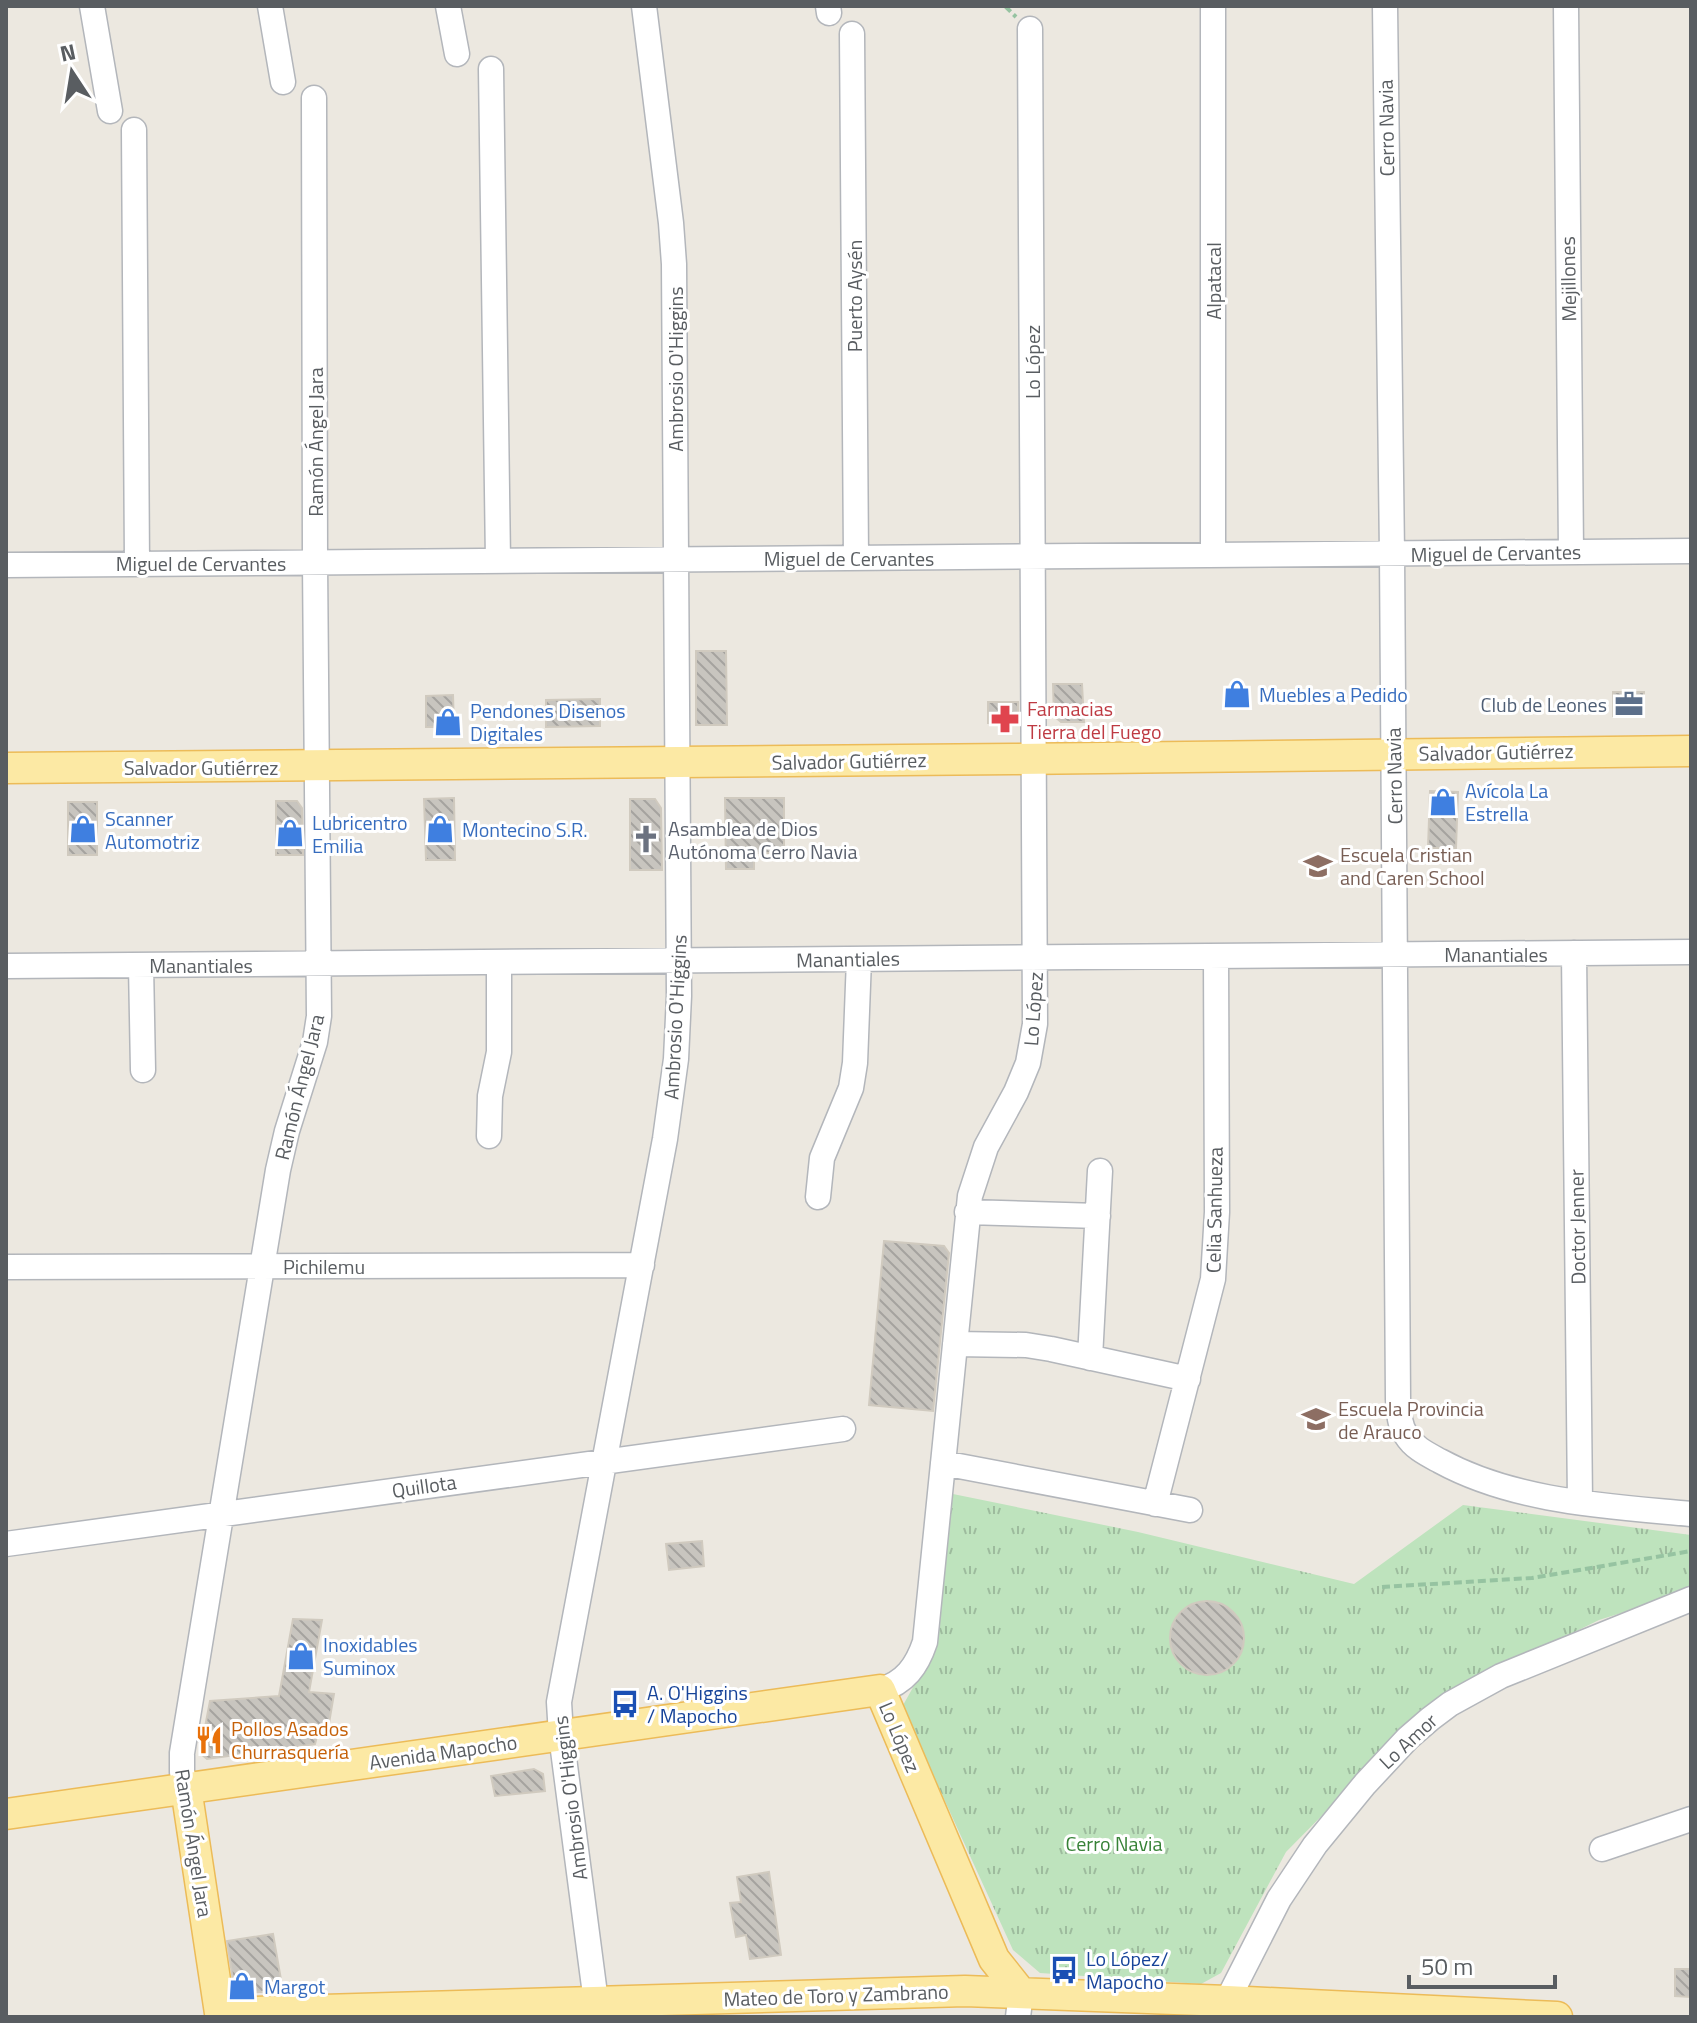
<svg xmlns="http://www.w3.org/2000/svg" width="1697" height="2023" viewBox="0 0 1697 2023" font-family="'Titillium Web',sans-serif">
  <defs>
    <pattern id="grass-tufts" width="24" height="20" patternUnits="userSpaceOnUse" patternTransform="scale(2)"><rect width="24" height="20" fill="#bee3bd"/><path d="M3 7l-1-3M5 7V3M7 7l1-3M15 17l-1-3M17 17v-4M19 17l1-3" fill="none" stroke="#9dbb9d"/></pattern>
    <pattern id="building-back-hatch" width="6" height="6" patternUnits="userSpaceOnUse" patternTransform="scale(2)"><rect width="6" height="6" fill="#c8c5bf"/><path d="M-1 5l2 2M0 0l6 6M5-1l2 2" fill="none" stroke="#a5a39f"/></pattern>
  </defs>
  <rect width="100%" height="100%" fill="#ece8e0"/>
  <path fill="url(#grass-tufts)" d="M 953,1494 L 1138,1532 L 1354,1584 L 1463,1505 L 1691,1535 L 1691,1591 L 1599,1620 L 1436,1700 L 1286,1852 L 1221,1973 L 1201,1984 L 1040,1973 L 1013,1950 L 902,1707 L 934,1650 Z"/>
  <path fill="url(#building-back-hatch)" stroke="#d0cabf" stroke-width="2" d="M 696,651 L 726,651 L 727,725 L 696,725 Z
    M 1053,684 L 1082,684 L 1084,722 L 1061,722 L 1054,716 Z
    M 1613,692 L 1644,692 L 1644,716 L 1613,716 Z
    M 453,695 L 454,727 L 426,727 L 426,696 Z
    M 600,699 L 600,726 L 546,727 L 546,700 Z
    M 988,702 L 1018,702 L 1018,716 L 1009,723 L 988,723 Z
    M 1430,791 L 1458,792 L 1456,848 L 1428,848 Z
    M 454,798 L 455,860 L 426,860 L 424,799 Z
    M 725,798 L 784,798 L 784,853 L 754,853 L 754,869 L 726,869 Z
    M 630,799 L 655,799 L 661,808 L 662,870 L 630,870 Z
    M 276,801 L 297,801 L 302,808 L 303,855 L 276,855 Z
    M 68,802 L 97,802 L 97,855 L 68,855 Z
    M 884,1241 L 944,1246 L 949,1253 L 933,1411 L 869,1405 Z
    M 702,1541 L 704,1566 L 669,1570 L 666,1544 Z
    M1170 1638a37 37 0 1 1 74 0a37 37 0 1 1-74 0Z
    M 293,1619 L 322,1620 L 309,1692 L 334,1694 L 327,1735 L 317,1736 L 315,1744 L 207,1759 L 200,1753 L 210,1701 L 279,1696 Z
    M 534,1769 L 543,1774 L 545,1791 L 495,1796 L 491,1776 Z
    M 769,1872 L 781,1955 L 750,1959 L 746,1935 L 736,1937 L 730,1903 L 741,1902 L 737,1877 Z
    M 273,1934 L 283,1991 L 240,1993 L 234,1987 L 227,1941 Z
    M 1675,1969 L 1691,1969 L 1691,1997 L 1675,1996 Z"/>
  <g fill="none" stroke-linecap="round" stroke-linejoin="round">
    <defs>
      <path id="minor" d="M 92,6 L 110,111
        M 270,6 L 283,82
        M 448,6 L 457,54
        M 828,6 L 829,13
        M 1213,6 L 1213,555
        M 1385,6 L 1392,554 L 1398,1399 C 1399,1412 1399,1424 1406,1435 C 1414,1448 1427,1454 1440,1461 C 1515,1502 1607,1506 1691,1514
        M 1566,6 L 1571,552
        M 852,34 L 856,558
        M 491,69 L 498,561
        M 134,130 L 137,564
        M 6,565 L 1691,551
        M 1574,953 L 1580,1502
        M 141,965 L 143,1070
        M 6,966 L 1691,952
        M 489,1136 L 490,1096 L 499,1052 L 499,962
        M 818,1197 L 822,1158 L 851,1088 L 855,1063 L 859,959
        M 967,1212 L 1098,1216
        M 6,1267 L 642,1265
        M 955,1344 L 1026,1345 L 1051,1349 L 1188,1379
        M 1090,1358 L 1100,1171
        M 943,1463 L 1190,1510
        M 1155,1504 L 1213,1279 L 1217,1212 L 1216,956
        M 6,1544 L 843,1429
        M 880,1690 C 905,1683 917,1666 925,1642 L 970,1196 L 986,1147 L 1016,1092 L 1028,1063 L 1035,1024 L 1030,29
        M 186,1788 L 182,1772 L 182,1753 L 278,1170 L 287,1131 L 315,1042 L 319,1016 L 315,562 L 314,98
        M 1602,1849 L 1691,1819
        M 1227,2001 L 1279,1899 L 1315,1845 L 1365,1784 L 1408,1738 L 1430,1719 L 1450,1704 L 1501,1676 L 1691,1599
        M 598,2017 L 561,1735 L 559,1702 L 665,1139 L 676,1059 L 679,996 L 674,264 L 671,223 L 644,6
        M 1018,2017 L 1021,1993"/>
      <path id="major" d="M 6,768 L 1013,759 L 1691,751
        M 186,1788 L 220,2013 L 965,1991 L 1227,2001 L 1557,2017
        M 6,1814 L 880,1690 L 994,1959 L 1021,1993"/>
    </defs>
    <use href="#minor" stroke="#b3b6bb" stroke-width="27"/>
    <use href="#major" stroke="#ecbb58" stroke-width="33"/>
    <path stroke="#96c3a1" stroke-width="4" stroke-dasharray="8 4" stroke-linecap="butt" d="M 1005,6 L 1016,17
      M 1382,1587 L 1532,1578 L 1691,1551"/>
    <use href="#minor" stroke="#fff" stroke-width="24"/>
    <use href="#major" stroke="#fce9a4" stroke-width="30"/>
  </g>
  <defs>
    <symbol id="shop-bare" viewBox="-9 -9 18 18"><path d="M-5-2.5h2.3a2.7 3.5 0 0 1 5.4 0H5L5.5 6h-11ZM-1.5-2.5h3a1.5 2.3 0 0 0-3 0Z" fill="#3f7fe0" stroke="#fff" stroke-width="2.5" paint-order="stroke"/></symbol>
    <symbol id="office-bare" viewBox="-9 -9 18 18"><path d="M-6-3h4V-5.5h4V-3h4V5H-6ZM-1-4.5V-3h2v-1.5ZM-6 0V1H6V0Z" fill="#5c6f8a" stroke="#fff" stroke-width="2.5" paint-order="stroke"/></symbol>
    <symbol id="pharmacy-bare" viewBox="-9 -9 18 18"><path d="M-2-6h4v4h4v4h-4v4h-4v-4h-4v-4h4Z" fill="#e0444e" stroke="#fff" stroke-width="2.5" paint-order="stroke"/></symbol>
    <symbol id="church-bare" viewBox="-9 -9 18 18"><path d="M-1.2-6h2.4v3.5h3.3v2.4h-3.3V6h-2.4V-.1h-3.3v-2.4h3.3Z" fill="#6b7280" stroke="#fff" stroke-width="2.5" paint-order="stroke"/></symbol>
    <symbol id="school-bare" viewBox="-9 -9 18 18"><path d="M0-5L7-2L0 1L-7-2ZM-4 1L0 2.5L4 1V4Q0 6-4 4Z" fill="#8d6e63" stroke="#fff" stroke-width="2.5" paint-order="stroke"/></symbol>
    <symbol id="bus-bare" viewBox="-9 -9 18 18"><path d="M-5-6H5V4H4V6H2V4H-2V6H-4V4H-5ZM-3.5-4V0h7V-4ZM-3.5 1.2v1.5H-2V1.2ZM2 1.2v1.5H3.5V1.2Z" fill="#1a4fb4" stroke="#fff" stroke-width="2.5" paint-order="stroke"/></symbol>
    <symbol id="restaurant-bare" viewBox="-9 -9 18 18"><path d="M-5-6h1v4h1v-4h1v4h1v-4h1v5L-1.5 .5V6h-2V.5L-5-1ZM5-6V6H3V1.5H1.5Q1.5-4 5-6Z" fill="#e8710a" stroke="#fff" stroke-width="2.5" paint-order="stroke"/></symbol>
  </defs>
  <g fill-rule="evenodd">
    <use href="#shop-bare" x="1217" y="674" width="40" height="40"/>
    <use href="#office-bare" x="1609" y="684" width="40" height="40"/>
    <use href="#pharmacy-bare" x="985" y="699" width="40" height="40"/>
    <use href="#shop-bare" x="428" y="702" width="40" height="40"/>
    <use href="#shop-bare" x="1423" y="782" width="40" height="40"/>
    <use href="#shop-bare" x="63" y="809" width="40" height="40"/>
    <use href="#shop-bare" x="420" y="809" width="40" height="40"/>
    <use href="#shop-bare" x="270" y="813" width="40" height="40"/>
    <use href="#church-bare" x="626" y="819" width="40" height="40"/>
    <use href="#school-bare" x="1298" y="846" width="40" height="40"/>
    <use href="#school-bare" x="1296" y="1399" width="40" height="40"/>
    <use href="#shop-bare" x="281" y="1636" width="40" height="40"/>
    <use href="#bus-bare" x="605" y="1684" width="40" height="40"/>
    <use href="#restaurant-bare" x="189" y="1720" width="40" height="40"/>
    <use href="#bus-bare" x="1044" y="1950" width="40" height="40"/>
    <use href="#shop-bare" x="222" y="1966" width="40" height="40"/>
  </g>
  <g text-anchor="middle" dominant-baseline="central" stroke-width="6" stroke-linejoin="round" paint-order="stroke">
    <g font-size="20" fill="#595d61" stroke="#fff">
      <text transform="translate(1386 128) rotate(-91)">Cerro Navia</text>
      <text transform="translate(1568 279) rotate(-91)">Mejillones</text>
      <text transform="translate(1213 281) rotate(-90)">Alpatacal</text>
      <text transform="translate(854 296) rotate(-90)">Puerto Aysén</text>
      <text transform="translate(1032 362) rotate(-90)">Lo López</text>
      <text transform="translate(675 369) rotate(-90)">Ambrosio O'Higgins</text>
      <text transform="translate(315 442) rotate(-90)">Ramón Ángel Jara</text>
      <text transform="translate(1496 553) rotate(-1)">Miguel de Cervantes</text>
      <text x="849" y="558">Miguel de Cervantes</text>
      <text x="201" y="563">Miguel de Cervantes</text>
      <text transform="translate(1496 752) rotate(-1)">Salvador Gutiérrez</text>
      <text transform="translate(849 761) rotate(-1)">Salvador Gutiérrez</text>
      <text x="201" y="767">Salvador Gutiérrez</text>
      <text transform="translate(1394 776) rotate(-91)">Cerro Navia</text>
      <text x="1496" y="954">Manantiales</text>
      <text transform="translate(848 959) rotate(-1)">Manantiales</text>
      <text x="201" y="965">Manantiales</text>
      <text transform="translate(1033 1009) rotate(-86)">Lo López</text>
      <text transform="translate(675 1017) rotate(-87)">Ambrosio O'Higgins</text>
      <text transform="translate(299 1087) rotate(-76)">Ramón Ángel Jara</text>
      <text transform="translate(1214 1210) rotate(-89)">Celia Sanhueza</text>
      <text transform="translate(1577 1227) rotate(-91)">Doctor Jenner</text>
      <text x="324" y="1266">Pichilemu</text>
      <text transform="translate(424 1486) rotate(-8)">Quillota</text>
      <text transform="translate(900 1737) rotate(67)">Lo López</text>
      <text transform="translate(1408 1741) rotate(-43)">Lo Amor</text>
      <text transform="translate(443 1752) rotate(-8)">Avenida Mapocho</text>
      <text transform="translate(570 1798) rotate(-97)">Ambrosio O'Higgins</text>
      <text transform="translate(194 1843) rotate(81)">Ramón Ángel Jara</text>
      <text transform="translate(836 1995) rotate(-2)">Mateo de Toro y Zambrano</text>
    </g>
    <g font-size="20" fill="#366cbe" stroke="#fff" text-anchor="start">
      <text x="1259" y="694">Muebles a Pedido</text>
      <text x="470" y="710">Pendones Disenos<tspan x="470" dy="23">Digitales</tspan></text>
      <text x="1465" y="790">Avícola La<tspan x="1465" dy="23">Estrella</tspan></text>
      <text x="105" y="818">Scanner<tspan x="105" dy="23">Automotriz</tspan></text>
      <text x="312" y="822">Lubricentro<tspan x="312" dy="23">Emilia</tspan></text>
      <text x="462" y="829">Montecino S.R.</text>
      <text x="323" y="1644">Inoxidables<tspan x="323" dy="23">Suminox</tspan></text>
      <text x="264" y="1986">Margot</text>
    </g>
    <g font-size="20" fill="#4e5e75" stroke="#fff" text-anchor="end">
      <text x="1607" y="704">Club de Leones</text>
    </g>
    <g font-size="20" fill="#be3a42" stroke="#fff" text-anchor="start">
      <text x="1027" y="708">Farmacias<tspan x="1027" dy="23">Tierra del Fuego</tspan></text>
    </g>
    <g font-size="20" fill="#5b616d" stroke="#fff" text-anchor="start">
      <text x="668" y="828">Asamblea de Dios<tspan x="668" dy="23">Autónoma Cerro Navia</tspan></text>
    </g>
    <g font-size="20" fill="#785e54" stroke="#fff" text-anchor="start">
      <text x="1340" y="854">Escuela Cristian<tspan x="1340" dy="23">and Caren School</tspan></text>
      <text x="1338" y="1408">Escuela Provincia<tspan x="1338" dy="23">de Arauco</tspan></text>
    </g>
    <g font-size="20" fill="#164399" stroke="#fff" text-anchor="start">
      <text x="647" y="1692">A. O'Higgins<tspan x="647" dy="23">/ Mapocho</tspan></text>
      <text x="1086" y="1958">Lo López/<tspan x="1086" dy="23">Mapocho</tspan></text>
    </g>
    <g font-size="20" fill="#c56008" stroke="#fff" text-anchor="start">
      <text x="231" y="1728">Pollos Asados<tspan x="231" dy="23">Churrasquería</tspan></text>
    </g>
    <g font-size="20" fill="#378237" stroke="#fff">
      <text x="1114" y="1843">Cerro Navia</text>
    </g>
  </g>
  <rect width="1697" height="2023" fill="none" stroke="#595d61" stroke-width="16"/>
  <g transform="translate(72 72) rotate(348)" stroke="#ffffff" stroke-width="6" paint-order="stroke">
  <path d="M0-6L14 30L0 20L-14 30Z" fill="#595d61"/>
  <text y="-12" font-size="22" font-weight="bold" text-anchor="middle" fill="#595d61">N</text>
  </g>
  <path d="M1409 1975v12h146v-12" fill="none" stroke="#595d61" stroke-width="4"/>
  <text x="1421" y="1975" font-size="24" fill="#595d61" stroke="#ffffff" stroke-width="6" paint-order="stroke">50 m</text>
</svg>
